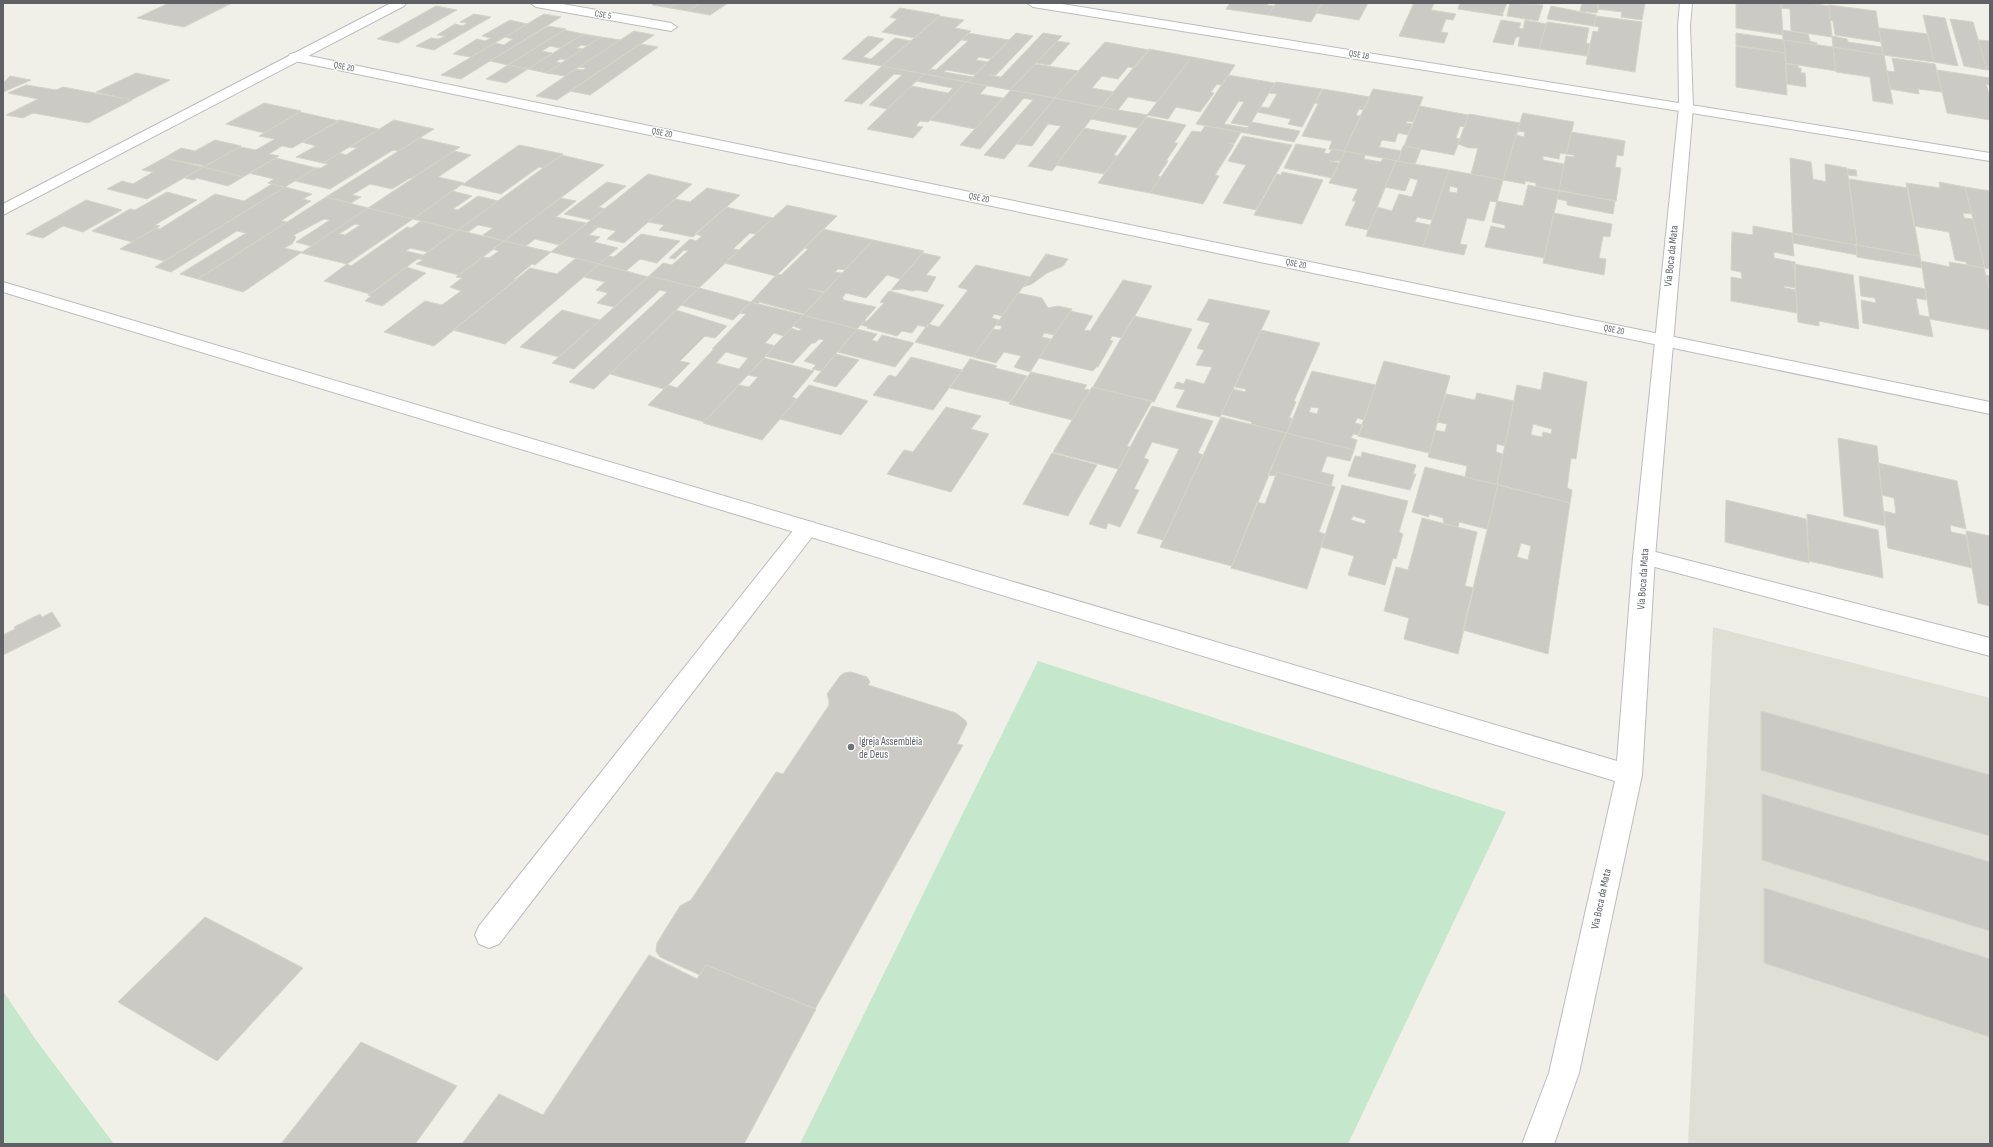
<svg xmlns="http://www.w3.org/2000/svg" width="1993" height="1147" viewBox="0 0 1993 1147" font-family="'Sofia Sans Condensed',sans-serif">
  <rect width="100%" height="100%" fill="#f0f0e8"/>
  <path fill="#e0dfd6" d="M 1713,627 L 1990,698 L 1990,1144 L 1688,1144 Z"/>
  <path fill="#c5e7cb" d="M 1038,661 L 1506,812 L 1348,1144 L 800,1144 Z
    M 3,991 L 36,1040 L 114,1144 L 3,1144 Z"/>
  <path fill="#cccac4" stroke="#d5d3c6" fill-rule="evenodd" d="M 169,3 L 232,3 L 184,27 L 137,18 Z
    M 654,3 L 677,3 L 670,8 L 652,5 Z
    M 677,3 L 700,3 L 688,11 L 670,8 Z
    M 700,3 L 728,3 L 710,15 L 688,11 Z
    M 1230,3 L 1268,3 L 1267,5 L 1274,6 L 1268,15 L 1226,9 Z
    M 1276,3 L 1322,3 L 1311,22 L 1268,15 Z
    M 1322,3 L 1368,3 L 1359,20 L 1316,13 Z
    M 1414,3 L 1434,3 L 1431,10 L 1456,14 L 1453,20 L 1446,19 L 1441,32 L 1448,33 L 1444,43 L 1399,36 Z
    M 1460,3 L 1507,3 L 1503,13 L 1499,13 L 1503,14 L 1503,16 L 1458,9 Z
    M 1510,3 L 1543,5 L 1538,21 L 1507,16 Z
    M 1582,3 L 1599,3 L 1597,13 L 1580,11 Z
    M 1599,3 L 1645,3 L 1642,20 L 1621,17 L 1622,12 L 1597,9 Z
    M 1736,3 L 1781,3 L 1783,35 L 1736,28 Z
    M 1781,3 L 1808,3 L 1829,6 L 1832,37 L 1791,31 L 1790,9 L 1781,8 Z
    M 1829,5 L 1876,11 L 1881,42 L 1835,35 L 1833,21 L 1830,20 Z
    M 436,6 L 457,10 L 398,43 L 377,39 Z
    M 1551,6 L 1596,15 L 1594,26 L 1547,19 Z
    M 900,8 L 940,15 L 915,38 L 882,32 L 897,19 L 890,17 Z
    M 474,14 L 491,17 L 434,50 L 416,46 L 431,38 L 439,39 L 445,36 L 437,35 L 455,24 L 463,26 L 467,23 L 460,22 Z
    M 544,14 L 561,17 L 461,79 L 441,75 L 495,43 L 504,45 L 513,39 L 505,37 Z
    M 1923,15 L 1945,18 L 1958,66 L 1934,62 Z
    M 939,16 L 964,20 L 955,28 L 971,31 L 925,74 L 882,66 Z
    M 1596,16 L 1642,22 L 1635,72 L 1586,64 L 1593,31 L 1598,32 L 1599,27 L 1594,26 Z
    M 1950,19 L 1973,22 L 1987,70 L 1964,66 Z
    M 510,20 L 527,24 L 471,57 L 453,54 L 477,39 L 485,41 L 491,38 L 482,36 Z
    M 1501,20 L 1521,23 L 1519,28 L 1523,29 L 1525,20 L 1546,24 L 1539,49 L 1518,46 L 1520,37 L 1516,37 L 1513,45 L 1493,42 Z
    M 1547,22 L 1589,28 L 1586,43 L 1590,44 L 1587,56 L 1539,49 Z
    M 548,26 L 566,29 L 508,65 L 490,61 Z
    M 1879,28 L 1928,34 L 1934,62 L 1883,55 Z
    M 564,30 L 583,34 L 560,48 L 550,46 L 542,51 L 552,53 L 528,69 L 508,65 Z
    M 1782,30 L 1808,34 L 1810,41 L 1817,43 L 1817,45 L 1783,40 Z
    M 634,31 L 654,35 L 557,100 L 536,96 L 576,69 L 583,70 L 586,68 L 579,67 Z
    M 968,33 L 1009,40 L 991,59 L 979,57 L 976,60 L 988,62 L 975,75 L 947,70 L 944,72 L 973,77 L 968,82 L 925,74 L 930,69 L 936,70 L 968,41 L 962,40 Z
    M 1016,33 L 1033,36 L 996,75 L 989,75 L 1001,77 L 1043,33 L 1062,36 L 1010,90 L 968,82 Z
    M 1736,33 L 1784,40 L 1785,53 L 1736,45 Z
    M 583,34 L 601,37 L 587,46 L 581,45 L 577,48 L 583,49 L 566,60 L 560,59 L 556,62 L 562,63 L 546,73 L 528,69 Z
    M 868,36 L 884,39 L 863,57 L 871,59 L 895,38 L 911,41 L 882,66 L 842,59 Z
    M 1832,36 L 1847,39 L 1848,42 L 1882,47 L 1883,55 L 1833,47 Z
    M 601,37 L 620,40 L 565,76 L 546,73 Z
    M 1784,40 L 1833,47 L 1836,71 L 1786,63 Z
    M 1978,40 L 1990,41 L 1990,70 L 1987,70 Z
    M 1057,41 L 1070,43 L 1050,65 L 1036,63 Z
    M 1105,42 L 1149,50 L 1134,68 L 1128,67 L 1118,79 L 1102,76 L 1092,88 L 1114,92 L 1101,107 L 1054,98 Z
    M 640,44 L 658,47 L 590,95 L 570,91 Z
    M 1736,46 L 1785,53 L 1787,95 L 1736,87 Z
    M 1833,47 L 1884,55 L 1893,104 L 1873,101 L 1870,77 L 1836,72 Z
    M 1149,49 L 1192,57 L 1157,102 L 1128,97 L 1118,110 L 1101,107 Z
    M 1192,57 L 1235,65 L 1222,85 L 1217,84 L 1211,92 L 1214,93 L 1200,112 L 1176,107 L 1168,119 L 1147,115 Z
    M 1892,58 L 1935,64 L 1942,92 L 1918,89 L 1919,94 L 1890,89 L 1887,71 L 1895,72 Z
    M 1035,64 L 1079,71 L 1054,98 L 1010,90 Z
    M 1786,64 L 1798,65 L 1798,68 L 1801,68 L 1801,73 L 1805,73 L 1806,87 L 1787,84 Z
    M 508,65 L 528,69 L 506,83 L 486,79 Z
    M 882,66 L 924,74 L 887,109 L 869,105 L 902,75 L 894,74 L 862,104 L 844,101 Z
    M 1937,70 L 1990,78 L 1990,85 L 1986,84 L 1990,97 L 1990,120 L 1947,113 Z
    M 136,73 L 170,80 L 131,100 L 96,92 Z
    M 924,74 L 966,82 L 928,122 L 920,121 L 916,126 L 923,127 L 913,138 L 867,129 L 911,86 L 948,93 L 953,88 L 916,81 Z
    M 1228,75 L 1275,83 L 1249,126 L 1231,123 L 1244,102 L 1239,101 L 1224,124 L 1248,128 L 1245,133 L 1196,124 Z
    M 10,76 L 31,80 L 3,92 L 3,83 Z
    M 966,82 L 987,86 L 980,94 L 1003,98 L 975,129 L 930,120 Z
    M 1276,82 L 1322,89 L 1302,127 L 1288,124 L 1291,119 L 1257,112 L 1261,107 L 1269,108 L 1277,94 L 1269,93 Z
    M 26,85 L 56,90 L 63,87 L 132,100 L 88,123 L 33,113 L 23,118 L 6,115 L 38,99 L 8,93 Z
    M 1323,89 L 1370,97 L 1364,110 L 1359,109 L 1356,115 L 1361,116 L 1344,151 L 1329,149 L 1332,141 L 1302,136 L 1318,104 L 1315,103 Z
    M 1373,89 L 1423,97 L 1413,122 L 1407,121 L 1406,123 L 1412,124 L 1408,135 L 1398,133 L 1395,142 L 1382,140 L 1379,147 L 1401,151 L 1398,161 L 1344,151 Z
    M 1011,90 L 1055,98 L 1004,159 L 984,155 L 1033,100 L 1024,98 L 980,149 L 960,145 Z
    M 1055,98 L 1100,107 L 1052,171 L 1028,166 L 1061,126 L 1048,124 L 1032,146 L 1017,144 Z
    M 264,103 L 301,111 L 264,133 L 226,124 Z
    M 1420,106 L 1468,115 L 1465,127 L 1460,126 L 1456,138 L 1460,139 L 1454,155 L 1404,146 Z
    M 1100,107 L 1101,107 L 1148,115 L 1138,128 L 1091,119 Z
    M 300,112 L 339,121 L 292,148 L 282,146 L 269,154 L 279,156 L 243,177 L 203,167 L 240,147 L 256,150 L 275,139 L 259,136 Z
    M 1523,113 L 1574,122 L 1566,154 L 1560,153 L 1559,159 L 1543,156 L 1543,160 L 1564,164 L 1559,190 L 1536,186 L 1536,183 L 1525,181 L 1525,184 L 1503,180 L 1516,135 L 1524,137 L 1525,132 L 1517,131 Z
    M 1469,114 L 1520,123 L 1503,180 L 1471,174 L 1478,148 L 1469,148 L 1458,144 Z
    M 1146,117 L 1186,125 L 1174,143 L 1178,143 L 1166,161 L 1168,161 L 1158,176 L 1161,177 L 1150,193 L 1098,183 Z
    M 340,120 L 379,129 L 323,163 L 296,157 L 316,146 L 302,142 Z
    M 394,120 L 434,129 L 399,151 L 393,150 L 330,189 L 295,181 L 316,168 L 321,168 L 328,164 L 323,163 L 340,153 L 346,155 L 357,148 L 350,147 Z
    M 1251,122 L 1300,131 L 1294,142 L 1245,133 Z
    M 1205,126 L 1241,132 L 1234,144 L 1229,143 L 1234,145 L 1215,175 L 1219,176 L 1203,204 L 1150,193 L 1192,131 L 1201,132 Z
    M 1084,128 L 1127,136 L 1114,155 L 1118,156 L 1104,174 L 1056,165 Z
    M 1571,132 L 1625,141 L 1623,156 L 1617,155 L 1615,167 L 1621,168 L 1616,201 L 1559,190 L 1566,156 L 1574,157 L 1574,155 L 1566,154 Z
    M 1243,136 L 1292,145 L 1256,210 L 1223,203 L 1246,165 L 1228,161 Z
    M 419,138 L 460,147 L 412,178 L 410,178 L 392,189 L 370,184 L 352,195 L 361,197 L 351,203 L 326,197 Z
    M 215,140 L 241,146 L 206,166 L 164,158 L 181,148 L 195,151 Z
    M 1296,144 L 1326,149 L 1324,153 L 1329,154 L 1332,149 L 1345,151 L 1340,161 L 1330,161 L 1339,163 L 1332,178 L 1284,168 Z
    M 519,145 L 563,154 L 544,168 L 539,167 L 501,194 L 462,185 Z
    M 1403,146 L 1421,149 L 1415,164 L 1398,161 Z
    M 454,151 L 471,155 L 438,177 L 464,183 L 413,219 L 368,208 Z
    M 1345,151 L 1365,155 L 1364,159 L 1381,162 L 1383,158 L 1396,161 L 1368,230 L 1345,225 L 1356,201 L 1352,201 L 1358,189 L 1329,183 Z
    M 561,155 L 604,165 L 504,241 L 483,235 L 493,228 L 478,225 L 468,232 L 458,230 Z
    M 164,158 L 203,167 L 147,199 L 107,189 L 122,181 L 133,184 L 153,172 L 142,170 Z
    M 276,158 L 316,168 L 285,187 L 268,183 L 274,179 L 249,173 Z
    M 1790,158 L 1811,162 L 1813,179 L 1826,182 L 1825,164 L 1847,168 L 1857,245 L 1793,234 Z
    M 1396,161 L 1449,170 L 1432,220 L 1417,217 L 1415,222 L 1430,225 L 1423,247 L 1366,236 L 1377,207 L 1392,211 L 1399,194 L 1412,197 L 1418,180 L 1410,178 L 1405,191 L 1385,187 Z
    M 203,167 L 243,177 L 228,186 L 197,178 L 194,180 L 185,178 Z
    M 1848,169 L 1856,170 L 1857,176 L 1848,175 Z
    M 1449,170 L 1503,180 L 1497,202 L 1490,201 L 1484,221 L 1467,218 L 1460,244 L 1467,245 L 1464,255 L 1423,247 ZM 1450,186 L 1458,188 L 1457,193 L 1449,192 Z
    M 1282,172 L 1323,180 L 1302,224 L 1254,215 L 1277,174 L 1281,175 Z
    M 648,174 L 692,184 L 624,243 L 607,239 L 616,231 L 593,226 L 598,227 L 589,235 L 600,237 L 594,242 L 618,248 L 599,264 L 551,252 Z
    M 1849,179 L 1908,188 L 1920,256 L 1857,245 Z
    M 607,182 L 626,186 L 599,207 L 605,209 L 591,220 L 564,214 Z
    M 1939,182 L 1965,187 L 1972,214 L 1963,213 L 1964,218 L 1973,219 L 1985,268 L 1967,265 L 1966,262 L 1955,260 L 1949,232 L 1914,226 L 1906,183 L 1940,188 Z
    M 272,184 L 285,187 L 164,261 L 120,249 L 156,228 L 160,229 L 215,194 L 244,201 Z
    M 1528,185 L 1559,191 L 1544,258 L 1485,247 L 1491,226 L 1505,229 L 1505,225 L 1492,222 L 1497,201 L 1523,206 Z
    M 285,187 L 312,194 L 303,199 L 311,201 L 281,221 L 287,222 L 198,279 L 180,274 L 246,233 L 237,231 L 171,272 L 155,267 Z
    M 1965,187 L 1990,191 L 1990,269 L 1985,268 Z
    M 707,188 L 740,195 L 693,237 L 659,230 L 664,225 L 648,222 L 675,199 L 690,202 Z
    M 452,191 L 472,196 L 453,209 L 458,210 L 478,196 L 498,201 L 458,230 L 413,219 Z
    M 1559,191 L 1615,201 L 1613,214 L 1567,205 L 1567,201 L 1557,199 Z
    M 167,192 L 197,200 L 155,225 L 160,226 L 132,242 L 92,231 L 130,209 L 135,210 Z
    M 326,197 L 368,208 L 311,246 L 296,242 L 330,220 L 324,219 L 294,235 L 296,237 L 292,244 L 284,248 L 302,252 L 243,292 L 198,279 Z
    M 560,198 L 576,201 L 556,217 L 586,223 L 565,241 L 559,245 L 535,239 L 526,246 L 504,241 Z
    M 86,200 L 122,210 L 83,232 L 63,226 L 43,238 L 26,234 Z
    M 787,205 L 837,216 L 776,276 L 725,263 Z
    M 726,207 L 773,218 L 755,234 L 750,233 L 733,249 L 739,250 L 699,288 L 649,276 L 663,263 L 672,265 L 688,251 L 684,250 L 675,259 L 669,258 L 690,239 L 696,241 L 702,236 L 695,234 Z
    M 368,208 L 413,219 L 347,264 L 301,253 ZM 355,224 L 360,225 L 345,235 L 339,234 Z
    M 1554,213 L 1612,224 L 1610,237 L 1603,236 L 1599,258 L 1606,259 L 1604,275 L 1543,263 Z
    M 421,221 L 458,230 L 428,252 L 410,248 L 406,251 L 423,255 L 370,294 L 324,281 L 347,264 L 351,266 L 407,227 L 411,228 Z
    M 1753,226 L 1792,233 L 1794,256 L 1774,252 L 1774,258 L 1795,262 L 1796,288 L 1784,286 L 1785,288 L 1796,290 L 1797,313 L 1731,301 L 1731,277 L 1742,279 L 1741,272 L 1731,270 L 1732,232 L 1753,235 Z
    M 823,229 L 873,240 L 845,270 L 838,269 L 835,272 L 842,273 L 825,292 L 807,288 L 824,293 L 804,314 L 759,302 L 757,304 L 751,302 L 777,274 L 781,275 L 808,249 L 804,248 Z
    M 458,230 L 504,241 L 459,275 L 416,264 L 423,260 L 418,259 Z
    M 1792,233 L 1856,245 L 1857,255 L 1793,243 Z
    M 641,234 L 680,241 L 657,263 L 640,259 L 626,271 L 599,264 L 608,256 L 614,257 Z
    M 873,240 L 924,251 L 900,279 L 887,275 L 866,298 L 846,293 L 842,298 L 844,299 L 843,300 L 876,307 L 857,329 L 803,315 Z
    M 504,241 L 551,252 L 535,265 L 532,264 L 514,279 L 517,279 L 434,346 L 384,332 L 425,301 L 442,305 L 461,291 L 450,287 L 462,278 L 456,277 L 483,257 L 489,258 L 499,251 L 493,249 Z
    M 1856,245 L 1920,256 L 1922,268 L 1857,257 Z
    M 923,253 L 941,257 L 926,275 L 936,277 L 929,289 L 927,292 L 917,290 L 912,291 L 903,289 L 891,290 Z
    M 1046,254 L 1068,259 L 1063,266 L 1047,273 L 1032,284 L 1023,287 Z
    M 576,258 L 599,264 L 505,344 L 453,330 L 530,268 L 557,274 Z
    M 1921,261 L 1950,267 L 1949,262 L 1984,268 L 1990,293 L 1990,330 L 1930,319 Z
    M 599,264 L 626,271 L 648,277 L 614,307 L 597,303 L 608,293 L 596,290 L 605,282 L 584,277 Z
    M 1794,264 L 1853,275 L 1859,329 L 1819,321 L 1819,326 L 1798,322 Z
    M 976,265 L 1030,277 L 1002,316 L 994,314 L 992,318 L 999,320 L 973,357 L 915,342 L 928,324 L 939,327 L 968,290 L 958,287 Z
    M 406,267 L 426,273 L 382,306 L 365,301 L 371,296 L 368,295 Z
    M 1986,275 L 1990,276 L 1990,289 L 1989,288 Z
    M 649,276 L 699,288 L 594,389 L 569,382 L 667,292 L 660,290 L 574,369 L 552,363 Z
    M 1859,276 L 1925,289 L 1926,300 L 1916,298 L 1919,315 L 1929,317 L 1933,337 L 1863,323 L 1861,300 L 1876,303 L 1875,298 L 1861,296 Z
    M 1123,280 L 1152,286 L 1122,338 L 1112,336 L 1110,340 L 1113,341 L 1098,367 L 1096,367 L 1093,371 L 1039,358 L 1070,311 L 1093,316 L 1084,330 L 1090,331 Z
    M 699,288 L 733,297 L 751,302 L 733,320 L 681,305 Z
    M 889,291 L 944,305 L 927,327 L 918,325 L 912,333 L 902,331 L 897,336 L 867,328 L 868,327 L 861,325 L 864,321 L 867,321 L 884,303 L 880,302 Z
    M 1018,293 L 1042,298 L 1048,308 L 1058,306 L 1072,309 L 1054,335 L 1044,333 L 1042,337 L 1051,339 L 1030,372 L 1014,367 L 1021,356 L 1004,352 L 996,363 L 973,357 L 993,329 L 1000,330 L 1002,326 L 996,325 Z
    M 1209,299 L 1270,311 L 1220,417 L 1176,407 L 1185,390 L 1174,388 L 1177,382 L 1184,384 L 1186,379 L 1204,384 L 1212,367 L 1196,365 L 1204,350 L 1197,348 L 1210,323 L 1197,320 Z
    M 751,302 L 803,315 L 784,336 L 774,333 L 765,343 L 775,346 L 704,422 L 648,405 L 668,385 L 677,388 L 714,349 L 712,349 L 746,314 L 739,313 ZM 726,352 L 748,358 L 739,369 L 716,363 Z
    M 562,310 L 600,320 L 559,357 L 520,347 Z
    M 676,310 L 727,326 L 715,338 L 705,336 L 680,361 L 690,363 L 664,389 L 610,374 Z
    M 803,315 L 857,329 L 821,371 L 812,369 L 816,365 L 804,361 L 824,340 L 819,339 L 815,343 L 812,343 L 793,363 L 765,356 L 791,328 L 799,331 L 801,329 L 793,326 Z
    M 1134,316 L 1192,329 L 1154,402 L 1093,387 Z
    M 857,329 L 877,334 L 872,340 L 877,342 L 882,335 L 914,343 L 895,367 L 838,352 Z
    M 1261,330 L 1320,343 L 1294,401 L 1296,402 L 1289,418 L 1292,418 L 1287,433 L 1251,424 L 1252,422 L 1221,414 L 1233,389 L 1245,392 L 1246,389 L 1235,387 Z
    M 836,354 L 859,360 L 836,387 L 813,381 Z
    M 911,357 L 962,370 L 933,410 L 873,395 L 889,375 L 896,377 Z
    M 764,358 L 814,371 L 792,397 L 797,399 L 762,440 L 703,423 L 739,385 L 749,387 L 758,377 L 748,375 Z
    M 970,359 L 997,366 L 995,368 L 1027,376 L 1010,402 L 950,388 Z
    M 1384,361 L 1450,376 L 1429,453 L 1358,436 Z
    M 1312,371 L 1376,385 L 1364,420 L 1357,418 L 1355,423 L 1363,425 L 1359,435 L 1353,434 L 1351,438 L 1357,440 L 1354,450 L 1287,433 ZM 1311,407 L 1319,408 L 1317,414 L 1309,412 Z
    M 1031,372 L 1087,385 L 1084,389 L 1090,390 L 1072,420 L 1009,404 Z
    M 1544,372 L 1587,382 L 1576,459 L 1571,458 L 1567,488 L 1572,490 L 1570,503 L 1497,484 L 1517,385 L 1541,390 ZM 1533,424 L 1552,429 L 1551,434 L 1543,432 L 1542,437 L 1531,435 Z
    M 809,385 L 858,398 L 868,401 L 841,435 L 780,419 Z
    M 1092,387 L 1152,401 L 1127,446 L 1130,447 L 1118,469 L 1053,452 Z
    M 1477,393 L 1514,401 L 1505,446 L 1497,444 L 1496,452 L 1503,454 L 1497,484 L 1465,477 L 1467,466 L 1428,457 L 1435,430 L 1445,432 L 1447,424 L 1437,422 L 1446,394 L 1475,400 Z
    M 1152,406 L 1213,421 L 1198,453 L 1203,455 L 1163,540 L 1137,533 L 1179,449 L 1152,442 L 1144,458 L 1149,460 L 1134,489 L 1139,490 L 1120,527 L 1108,523 L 1106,529 L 1089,524 Z
    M 946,407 L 981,416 L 971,429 L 989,434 L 951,492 L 887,474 L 904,450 L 913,452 Z
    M 1221,417 L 1286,433 L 1232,566 L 1160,547 Z
    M 1286,433 L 1354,450 L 1350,461 L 1327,456 L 1321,472 L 1334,475 L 1331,486 L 1277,472 L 1276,476 L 1268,475 Z
    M 1838,438 L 1877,446 L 1885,526 L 1844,516 Z
    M 1362,452 L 1416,465 L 1413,474 L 1416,474 L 1410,490 L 1348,476 L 1355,456 L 1361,457 Z
    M 1052,453 L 1097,465 L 1068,516 L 1023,504 Z
    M 1878,463 L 1957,481 L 1966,529 L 1950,525 L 1951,532 L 1966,535 L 1972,568 L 1888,548 L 1884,511 L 1896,514 L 1894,498 L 1882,495 Z
    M 1425,467 L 1498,485 L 1487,529 L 1459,522 L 1458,527 L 1444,524 L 1443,518 L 1429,514 L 1429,517 L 1412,512 Z
    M 1277,472 L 1335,487 L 1319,532 L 1325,534 L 1307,589 L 1231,568 L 1257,502 L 1265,504 Z
    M 1342,485 L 1408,501 L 1399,532 L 1403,534 L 1396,559 L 1393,558 L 1385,585 L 1348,575 L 1354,556 L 1321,547 ZM 1353,516 L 1366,520 L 1365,524 L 1351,520 Z
    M 1498,485 L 1570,503 L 1548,654 L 1463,630 ZM 1521,543 L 1531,546 L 1528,560 L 1517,557 Z
    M 1726,500 L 1806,519 L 1809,563 L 1725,542 Z
    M 1807,514 L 1878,530 L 1883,578 L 1809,561 Z
    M 1422,518 L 1477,532 L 1465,586 L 1474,588 L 1458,654 L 1404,639 L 1409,618 L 1384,611 L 1396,567 L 1408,570 Z
    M 1966,531 L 1990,536 L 1990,606 L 1978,603 Z
    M 52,612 L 61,626 L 3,655 L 3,635 L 15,629 L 14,627 L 40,614 L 42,617 Z
    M 851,672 L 867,677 L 870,682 L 868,685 L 956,713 L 966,721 L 967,724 L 957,744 L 963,745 L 815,1009 L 706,965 L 700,975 L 660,957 L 656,951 L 657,943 L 680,906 L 691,900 L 776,772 L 783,774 L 829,705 L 829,701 L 827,694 L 840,676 L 844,673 Z
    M 1761,711 L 1990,775 L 1990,836 L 1761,770 Z
    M 1762,794 L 1990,862 L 1990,931 L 1762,860 Z
    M 1764,888 L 1990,959 L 1990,1037 L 1764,963 Z
    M 205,917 L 303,968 L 217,1061 L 118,1002 Z
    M 649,955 L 697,979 L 706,965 L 816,1009 L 744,1144 L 462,1144 L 499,1094 L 543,1115 Z
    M 361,1042 L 457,1086 L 415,1144 L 281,1144 Z"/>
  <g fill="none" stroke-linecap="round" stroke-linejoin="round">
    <defs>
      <path id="lane" d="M 807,521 L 815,523 L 818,528 L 815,533 L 499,944 L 489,948 L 479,944 L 475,935 L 479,926 L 799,523 Z"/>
      <path id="street" d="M 530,3 L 557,3 L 671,23 L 677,27 L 671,31 L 536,7 Z
        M 1027,3 L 1056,3 L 1990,153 L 1990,161 L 1033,7 Z
        M 295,53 L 1990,402 L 1990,414 L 290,60 L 288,57 L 290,54 Z
        M 1644,549 L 1990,638 L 1990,656 L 1636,562 L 1633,557 L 1636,552 Z"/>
      <path id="secondary" d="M 391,3 L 406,3 L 404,6 L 3,215 L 3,204 Z
        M 1680,3 L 1692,3 L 1690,26 L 1693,107 L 1655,557 L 1642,775 L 1579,1073 L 1554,1144 L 1522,1144 L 1549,1073 L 1615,781 L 3,292 L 3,282 L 1617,761 L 1633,557 L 1679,107 L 1678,26 Z"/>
    </defs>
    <use href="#lane" stroke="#babbc0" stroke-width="2"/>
    <use href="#street" stroke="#babbc0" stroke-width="2"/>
    <use href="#secondary" stroke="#bbbcc2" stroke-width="2"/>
    <use href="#lane" fill="#fff" fill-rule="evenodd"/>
    <use href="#street" fill="#fff" fill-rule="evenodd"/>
    <use href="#secondary" fill="#fff" fill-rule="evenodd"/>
  </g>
  <circle fill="#6b7280" stroke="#fff" stroke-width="1.5" cx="851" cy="747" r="4"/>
  <g text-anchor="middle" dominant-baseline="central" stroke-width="3" stroke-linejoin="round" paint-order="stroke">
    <g font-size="9" fill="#5f6167" stroke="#fff">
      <text transform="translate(603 15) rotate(10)">CSE 5</text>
      <text transform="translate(1359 55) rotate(9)">QSE 18</text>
      <text transform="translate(344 67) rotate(12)">QSE 20</text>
      <text transform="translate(662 133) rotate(12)">QSE 20</text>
      <text transform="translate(979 198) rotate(12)">QSE 20</text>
      <text transform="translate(1296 264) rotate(12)">QSE 20</text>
      <text transform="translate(1614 330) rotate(12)">QSE 20</text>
    </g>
    <g font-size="11" fill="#5f6167" stroke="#fff">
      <text transform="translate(1671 256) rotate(-84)">Via Boca da Mata</text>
      <text transform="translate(1643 579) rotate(-86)">Via Boca da Mata</text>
      <text transform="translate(1601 899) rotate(-78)">Via Boca da Mata</text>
    </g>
    <g font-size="11" fill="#5b616d" stroke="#fff" text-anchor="start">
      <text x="859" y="741">Igreja Assembléia<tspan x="859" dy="13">de Deus</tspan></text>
    </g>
  </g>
  <rect width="1993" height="1147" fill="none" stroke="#5f6167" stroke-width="8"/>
</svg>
